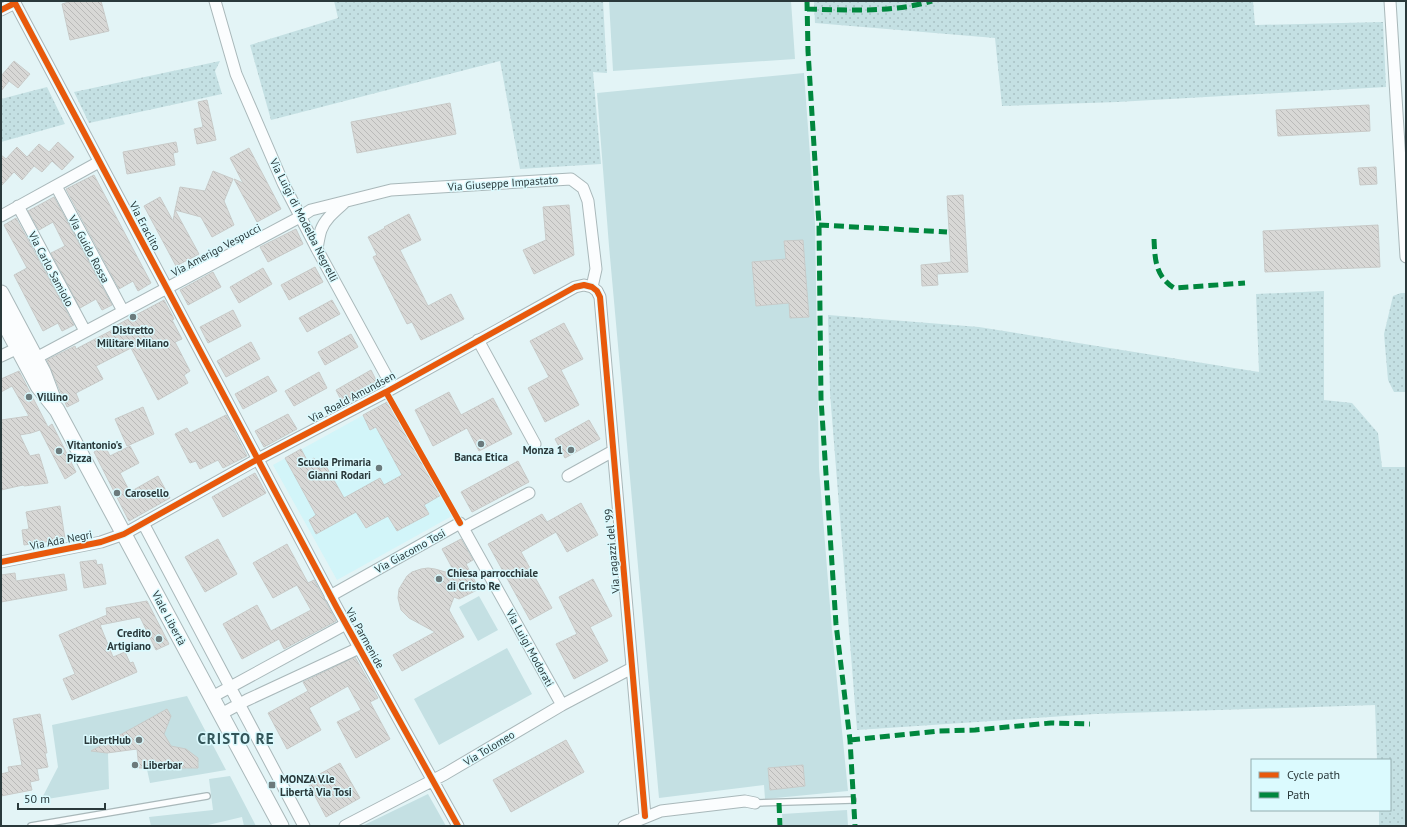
<svg xmlns="http://www.w3.org/2000/svg" width="1407" height="827" viewBox="0 0 1407 827" font-family="'PT Sans',sans-serif">
  <defs>
    <pattern id="grass-dots" width="8" height="8" patternUnits="userSpaceOnUse"><rect width="8" height="8" fill="#c4e0e3"/><path d="M2 2h.1M6 6h.1" fill="none" stroke="#a9c1c4" stroke-width="1.8" stroke-linecap="round"/></pattern>
    <pattern id="building-back-hatch" width="6" height="6" patternUnits="userSpaceOnUse"><rect width="6" height="6" fill="#d8d8d6"/><path d="M-1 5l2 2M0 0l6 6M5-1l2 2" fill="none" stroke="#babab9"/></pattern>
  </defs>
  <rect width="100%" height="100%" fill="#e3f4f6"/>
  <path fill="#d2f5f9" d="M 389,401 L 452,516 L 337,580 L 273,465 Z"/>
  <path fill="url(#grass-dots)" d="M 334,1 L 603,1 L 607,73 L 593,72 L 601,164 L 520,169 L 500,61 L 271,120 L 250,45 L 338,18 Z
    M 814,1 L 1253,1 L 1255,25 L 1383,22 L 1386,87 L 1117,102 L 1002,106 L 995,38 L 815,23 Z
    M 220,61 L 215,71 L 222,94 L 89,123 L 74,92 Z
    M 47,87 L 65,124 L 1,142 L 1,99 Z
    M 1324,291 L 1324,400 L 1352,403 L 1378,433 L 1382,467 L 1406,467 L 1406,826 L 1379,826 L 1379,810 L 1390,810 L 1390,760 L 1377,760 L 1375,705 L 1095,714 L 857,730 L 830,393 L 828,315 L 979,327 L 1259,372 L 1256,294 Z
    M 1401,293 L 1406,293 L 1406,392 L 1394,392 L 1388,380 L 1384,334 L 1393,296 Z"/>
  <path fill="#c4e0e3" d="M 609,1 L 791,1 L 795,59 L 613,71 Z
    M 804,73 L 815,223 L 819,468 L 832,631 L 848,791 L 765,799 L 764,785 L 659,798 L 609,246 L 597,93 Z
    M 479,596 L 498,630 L 478,641 L 459,607 Z
    M 507,648 L 532,694 L 439,745 L 414,699 Z
    M 187,696 L 226,770 L 150,783 L 142,747 L 108,753 L 109,789 L 41,800 L 58,767 L 52,725 Z
    M 230,776 L 256,826 L 244,826 L 242,817 L 204,826 L 151,826 L 149,817 L 213,810 L 209,779 Z
    M 428,794 L 446,826 L 362,826 Z
    M 847,810 L 848,826 L 783,826 L 782,814 Z"/>
  <path fill="url(#building-back-hatch)" stroke="#c8cac8" d="M 72,1 L 101,1 L 109,31 L 70,40 L 62,4 Z
    M 14,61 L 30,74 L 18,88 L 9,81 L 1,91 L 1,76 Z
    M 207,100 L 216,140 L 197,144 L 194,129 L 203,127 L 198,102 Z
    M 450,103 L 456,134 L 357,153 L 351,122 Z
    M 1369,105 L 1370,131 L 1278,136 L 1276,110 Z
    M 58,142 L 74,157 L 62,170 L 52,161 L 42,172 L 34,166 L 22,180 L 14,172 L 1,186 L 1,155 L 6,159 L 17,147 L 27,157 L 39,144 L 49,152 Z
    M 176,142 L 178,152 L 173,153 L 175,165 L 127,174 L 123,152 Z
    M 249,148 L 281,209 L 257,222 L 234,179 L 243,183 L 230,158 Z
    M 1376,167 L 1377,184 L 1360,185 L 1358,168 Z
    M 213,171 L 233,179 L 224,201 L 234,225 L 212,237 L 201,217 L 175,210 L 180,187 L 205,191 Z
    M 94,175 L 151,283 L 138,291 L 133,281 L 119,289 L 66,189 Z
    M 963,195 L 968,272 L 937,274 L 938,285 L 922,286 L 921,265 L 951,262 L 947,196 Z
    M 54,197 L 112,305 L 102,310 L 96,299 L 80,308 L 51,253 L 65,246 L 53,222 L 39,230 L 28,211 Z
    M 160,197 L 173,221 L 175,210 L 199,254 L 176,266 L 144,206 Z
    M 569,205 L 574,255 L 534,274 L 523,250 L 546,240 L 543,207 Z
    M 409,214 L 421,240 L 400,250 L 428,306 L 451,294 L 464,319 L 421,340 L 412,322 L 407,324 L 373,257 L 377,255 L 368,237 L 385,228 L 384,227 Z
    M 16,218 L 74,325 L 62,331 L 58,323 L 43,331 L 14,275 L 27,268 L 4,225 Z
    M 1378,225 L 1380,267 L 1265,272 L 1263,231 Z
    M 296,229 L 303,244 L 268,262 L 260,247 Z
    M 803,240 L 809,317 L 790,318 L 789,303 L 756,306 L 752,262 L 786,259 L 784,241 Z
    M 315,267 L 323,282 L 289,300 L 281,285 Z
    M 263,268 L 272,284 L 239,303 L 230,287 Z
    M 213,272 L 221,287 L 188,305 L 180,290 Z
    M 164,300 L 174,319 L 172,320 L 182,339 L 175,342 L 190,371 L 184,375 L 188,383 L 158,400 L 131,348 L 96,366 L 103,379 L 76,393 L 79,401 L 67,407 L 47,360 L 75,346 L 76,349 L 118,327 L 117,325 Z
    M 332,300 L 340,314 L 307,332 L 299,318 Z
    M 233,310 L 241,326 L 208,343 L 200,327 Z
    M 564,323 L 583,359 L 561,370 L 579,405 L 545,422 L 528,388 L 549,377 L 530,341 Z
    M 351,334 L 358,347 L 325,365 L 318,352 Z
    M 251,342 L 260,359 L 226,377 L 217,361 Z
    M 371,370 L 378,384 L 343,404 L 336,390 Z
    M 19,371 L 48,427 L 52,424 L 76,472 L 65,479 L 40,430 L 31,433 L 20,435 L 30,456 L 39,454 L 48,483 L 24,486 L 23,485 L 1,490 L 1,420 L 29,416 L 12,386 L 1,392 L 1,379 Z
    M 319,372 L 327,388 L 294,406 L 285,391 Z
    M 268,376 L 277,391 L 243,409 L 235,394 Z
    M 449,392 L 461,415 L 493,398 L 512,434 L 479,451 L 467,428 L 433,446 L 415,410 Z
    M 389,401 L 441,495 L 424,505 L 429,514 L 397,531 L 388,516 L 366,528 L 356,512 L 316,534 L 309,520 L 316,515 L 285,458 L 301,449 L 308,462 L 314,458 L 320,469 L 326,466 L 344,498 L 380,478 L 384,485 L 402,475 L 376,427 L 370,430 L 363,415 Z
    M 143,407 L 154,434 L 127,446 L 115,419 Z
    M 288,414 L 297,429 L 264,447 L 255,431 Z
    M 226,415 L 247,456 L 223,468 L 218,460 L 200,469 L 196,461 L 190,463 L 175,434 L 187,428 L 190,433 Z
    M 589,420 L 600,439 L 565,458 L 555,439 Z
    M 105,446 L 110,456 L 130,446 L 139,463 L 120,473 L 130,492 L 158,476 L 170,498 L 129,521 L 94,452 Z
    M 518,461 L 529,482 L 472,512 L 461,492 Z
    M 255,473 L 266,493 L 223,517 L 212,497 Z
    M 581,503 L 598,535 L 567,552 L 556,532 L 521,552 L 552,608 L 530,620 L 488,544 L 542,514 L 547,522 Z
    M 60,506 L 65,539 L 24,545 L 22,530 L 29,529 L 26,512 Z
    M 218,539 L 237,574 L 205,592 L 185,557 Z
    M 461,539 L 473,560 L 466,564 L 479,589 L 459,599 L 454,597 L 449,610 L 464,637 L 402,671 L 393,655 L 435,632 L 409,618 L 401,610 L 398,598 L 399,589 L 407,576 L 412,572 L 421,569 L 428,568 L 435,569 L 456,575 L 442,549 Z
    M 287,544 L 308,583 L 314,580 L 336,621 L 284,649 L 279,639 L 242,659 L 223,624 L 257,605 L 271,631 L 311,610 L 297,585 L 273,598 L 253,563 Z
    M 96,560 L 97,565 L 102,564 L 106,584 L 84,588 L 80,562 Z
    M 15,573 L 16,581 L 64,574 L 67,590 L 1,602 L 1,575 Z
    M 593,579 L 612,616 L 590,627 L 608,661 L 574,679 L 556,644 L 577,634 L 559,597 Z
    M 147,601 L 169,644 L 156,650 L 140,617 L 100,625 L 113,657 L 125,652 L 130,663 L 133,662 L 137,672 L 72,700 L 63,679 L 75,674 L 59,635 L 107,615 L 106,608 Z
    M 355,657 L 378,698 L 370,702 L 390,739 L 356,758 L 337,722 L 361,710 L 348,686 L 309,708 L 321,730 L 287,749 L 268,713 L 308,691 L 303,682 Z
    M 167,709 L 171,716 L 164,734 L 171,746 L 186,749 L 198,758 L 198,768 L 139,768 L 137,749 L 107,753 L 91,751 Z
    M 40,714 L 47,753 L 45,753 L 48,767 L 37,769 L 39,780 L 30,782 L 32,790 L 1,796 L 1,774 L 9,772 L 8,767 L 22,765 L 13,719 Z
    M 566,740 L 584,772 L 511,812 L 493,780 Z
    M 340,763 L 360,798 L 326,817 L 307,781 Z
    M 803,765 L 805,786 L 770,790 L 768,768 Z"/>
  <g fill="none" stroke-linecap="round" stroke-linejoin="round">
    <defs>
      <path id="lane" d="M 755,803 L 853,800
        M 31,826 L 207,796"/>
      <path id="street" d="M 215,1 L 236,74 L 283,183 L 317,249 L 393,388
        M 1390,1 L 1406,257
        M 1,10 L 15,3 L 337,608 L 458,826
        M 56,186 L 123,311
        M 18,206 L 85,331
        M 1,216 L 99,162
        M 317,249 C 318,243 319,236 321,230 C 325,219 335,211 344,203
        M 478,340 L 535,444
        M 1,356 L 18,348
        M 36,358 L 300,217 L 311,210 L 391,190 L 571,179 L 583,188 L 588,201 L 596,269 L 592,287
        M 568,476 L 613,451
        M 143,523 L 304,826
        M 463,528 L 562,705
        M 1,562 L 101,542 L 124,534 L 258,459 L 386,392 L 575,287 L 584,285 L 592,287 L 597,291 L 600,297 L 645,816
        M 330,596 L 460,523 L 463,528 L 529,493
        M 212,697 L 346,624
        M 221,714 L 247,700 L 359,648
        M 345,826 L 445,774 L 562,705 L 632,668
        M 624,826 L 661,811 L 745,801 L 755,803"/>
      <path id="secondary" d="M 1,293 L 43,372 L 52,396
        M 1,317 L 38,386 L 57,410 L 281,826"/>
    </defs>
    <use href="#lane" stroke="#a9b8ba" stroke-width="8"/>
    <use href="#street" stroke="#a9b8ba" stroke-width="13"/>
    <use href="#secondary" stroke="#a9b8ba" stroke-width="17"/>
    <use href="#lane" stroke="#fbfdfe" stroke-width="5.5"/>
    <use href="#street" stroke="#fbfdfe" stroke-width="11"/>
    <use href="#secondary" stroke="#fbfdfe" stroke-width="15"/>
    <path stroke="#00873e" stroke-width="5" stroke-dasharray="10 5" stroke-linecap="butt" d="M 807,1 L 808,51 L 819,225 L 821,399 L 836,624 L 850,740 L 855,826
      M 807,9 C 849,10 892,13 932,1
      M 819,225 L 947,232
      M 1154,239 C 1155,259 1155,276 1174,288 L 1245,283
      M 850,740 L 939,731 L 975,730 L 1051,723 L 1090,724
      M 779,803 L 780,826"/>
    <defs>
      <path id="cycleway" d="M 1,10 L 15,3 L 337,608 L 458,826
        M 386,392 L 460,523
        M 1,562 L 101,542 L 124,534 L 258,459 L 386,392 L 575,287 L 584,285 L 592,287 L 597,291 L 600,297 L 645,816"/>
    </defs>
    <use href="#cycleway" stroke="#dbfafe" stroke-width="8"/>
    <use href="#cycleway" stroke="#e8590c" stroke-width="6"/>
  </g>
  <g fill="#6b7a7c" stroke="#dbfafe" stroke-width="1.5">
    <circle cx="133" cy="317" r="4"/>
    <circle cx="29" cy="397" r="4"/>
    <circle cx="481" cy="444" r="4"/>
    <circle cx="571" cy="450" r="4"/>
    <circle cx="59" cy="451" r="4"/>
    <circle cx="379" cy="468" r="4"/>
    <circle cx="117" cy="493" r="4"/>
    <circle cx="439" cy="579" r="4"/>
    <circle cx="159" cy="639" r="4"/>
    <circle cx="139" cy="740" r="4"/>
    <circle cx="135" cy="765" r="4"/>
    <rect x="268" y="781" width="8" height="8" rx="2"/>
  </g>
  <g text-anchor="middle" dominant-baseline="central" stroke-width="3" stroke-linejoin="round" paint-order="stroke">
    <g font-size="11" fill="#2a393b" stroke="#dbfafe">
      <text transform="translate(503 183) rotate(-4)">Via Giuseppe Impastato</text>
      <text transform="translate(304 220) rotate(63)">Via Luigi di Modelba Negrelli</text>
      <text transform="translate(145 226) rotate(62)">Via Eraclito</text>
      <text transform="translate(89 249) rotate(62)">Via Guido Rossa</text>
      <text transform="translate(216 250) rotate(-28)">Via Amerigo Vespucci</text>
      <text transform="translate(51 269) rotate(62)">Via Carlo Samiolo</text>
      <text transform="translate(352 397) rotate(-28)">Via Roald Amundsen</text>
      <text transform="translate(61 540) rotate(-11)">Via Ada Negri</text>
      <text transform="translate(410 551) rotate(-29)">Via Giacomo Tosi</text>
      <text transform="translate(612 551) rotate(-95)">Via ragazzi del '99</text>
      <text transform="translate(169 618) rotate(62)">Viale Libertà</text>
      <text transform="translate(365 638) rotate(61)">Via Parmenide</text>
      <text transform="translate(530 648) rotate(61)">Via Luigi Modorati</text>
      <text transform="translate(489 748) rotate(-31)">Via Tolomeo</text>
    </g>
    <g font-size="11" font-weight="bold" fill="#2a393b" stroke="#dbfafe" text-anchor="start">
      <text x="133" y="330" text-anchor="middle">Distretto<tspan x="133" dy="13">Militare Milano</tspan></text>
      <text x="37" y="397">Villino</text>
      <text x="67" y="445">Vitantonio's<tspan x="67" dy="13">Pizza</tspan></text>
      <text x="563" y="450" text-anchor="end">Monza 1</text>
      <text x="481" y="457" text-anchor="middle">Banca Etica</text>
      <text x="371" y="462" text-anchor="end">Scuola Primaria<tspan x="371" dy="13">Gianni Rodari</tspan></text>
      <text x="125" y="493">Carosello</text>
      <text x="447" y="573">Chiesa parrocchiale<tspan x="447" dy="13">di Cristo Re</tspan></text>
      <text x="151" y="633" text-anchor="end">Credito<tspan x="151" dy="13">Artigiano</tspan></text>
      <text x="131" y="740" text-anchor="end">LibertHub</text>
      <text x="143" y="765">Liberbar</text>
      <text x="280" y="779">MONZA V.le<tspan x="280" dy="13">Libertà Via Tosi</tspan></text>
    </g>
    <g font-size="15" font-weight="bold" letter-spacing="1" fill="#335559" stroke="#dbfafe">
      <text x="236" y="738">CRISTO RE</text>
    </g>
  </g>
  <rect width="1407" height="827" fill="none" stroke="#2a393b" stroke-width="4"/>
  <rect x="1251" y="759" width="140" height="52" fill="#dbfafe" stroke="#94adb0"/>
  <rect x="1259" y="772" width="20" height="6" fill="#e8590c" stroke="#94adb0"/>
  <text x="1287" y="779" font-size="12" fill="#2a393b">Cycle path</text>
  <rect x="1259" y="792" width="20" height="6" fill="#00873e" stroke="#94adb0"/>
  <text x="1287" y="799" font-size="12" fill="#2a393b">Path</text>
  <path d="M18 803v6h87v-6" fill="none" stroke="#2a393b" stroke-width="2"/>
  <text x="24" y="803" font-size="12" fill="#2a393b" stroke="#dbfafe" stroke-width="3" paint-order="stroke">50 m</text>
</svg>
